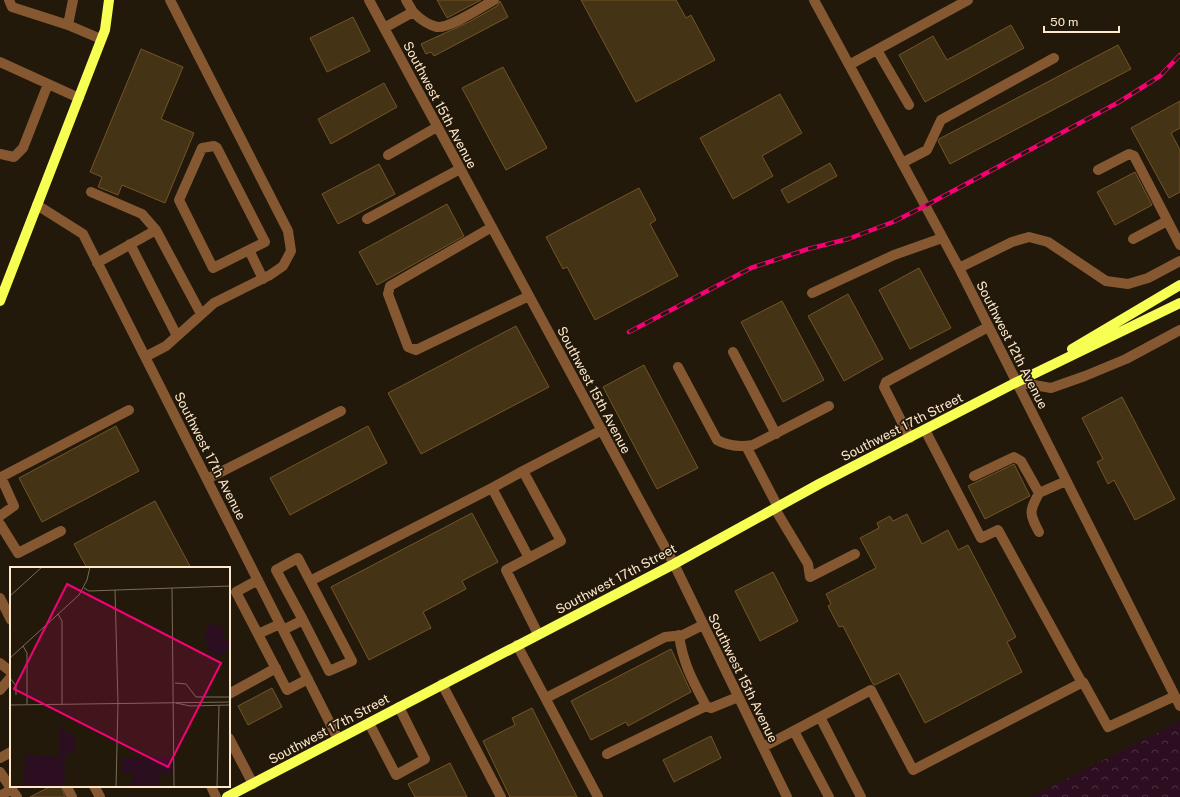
<svg xmlns="http://www.w3.org/2000/svg" width="1180" height="797" viewBox="0 0 1180 797" font-family="'Public Sans',sans-serif">
  <defs>
    <pattern id="forest-crowns" width="20" height="18" patternUnits="userSpaceOnUse"><rect width="20" height="18" fill="#2c0e21"/><path d="M2 6a3 3 0 1 1 6 0M12 15a3 3 0 1 1 6 0" fill="none" stroke="#4c3140"/></pattern>
  </defs>
  <rect width="100%" height="100%" fill="#22190b"/>
  <path fill="url(#forest-crowns)" d="M 1180,721 L 1180,797 L 1031,797 Z"/>
  <path fill="#453316" stroke="#735526" d="M 437,0 L 481,0 L 447,18 Z
    M 581,0 L 676,0 L 686,18 L 691,15 L 715,60 L 636,102 Z
    M 500,1 L 508,17 L 434,56 L 431,52 L 426,54 L 421,44 L 469,22 L 497,6 Z
    M 353,17 L 370,51 L 327,72 L 310,38 Z
    M 1011,25 L 1024,48 L 925,102 L 899,55 L 933,36 L 947,60 Z
    M 1118,45 L 1131,69 L 950,164 L 938,141 L 939,139 Z
    M 141,49 L 183,67 L 161,119 L 194,133 L 165,203 L 122,185 L 118,195 L 98,187 L 102,177 L 90,172 Z
    M 503,67 L 547,148 L 506,170 L 462,88 Z
    M 384,83 L 397,107 L 331,144 L 318,119 Z
    M 780,94 L 802,133 L 762,156 L 773,176 L 733,199 L 700,138 Z
    M 1180,101 L 1180,128 L 1171,133 L 1180,150 L 1180,192 L 1169,198 L 1131,128 Z
    M 830,163 L 837,176 L 788,203 L 781,190 Z
    M 379,164 L 395,194 L 338,224 L 322,194 Z
    M 1135,172 L 1152,205 L 1115,225 L 1097,192 Z
    M 639,188 L 656,220 L 650,224 L 678,276 L 595,320 L 567,267 L 563,269 L 546,237 Z
    M 447,204 L 464,236 L 377,285 L 359,252 Z
    M 919,268 L 951,328 L 910,349 L 879,290 Z
    M 848,294 L 883,359 L 844,381 L 808,316 Z
    M 782,301 L 824,380 L 783,402 L 741,322 Z
    M 516,326 L 549,387 L 421,454 L 388,393 Z
    M 644,365 L 698,468 L 657,489 L 603,387 Z
    M 1122,397 L 1175,499 L 1135,520 L 1114,480 L 1108,484 L 1097,462 L 1103,459 L 1082,418 Z
    M 116,426 L 139,471 L 42,522 L 19,478 Z
    M 368,426 L 387,463 L 290,515 L 270,478 Z
    M 1014,464 L 1030,496 L 985,519 L 968,486 Z
    M 155,501 L 191,568 L 87,568 L 74,544 Z
    M 472,513 L 498,562 L 462,581 L 466,589 L 423,612 L 431,628 L 369,660 L 331,587 Z
    M 907,514 L 922,544 L 948,530 L 958,550 L 968,545 L 1016,637 L 1007,642 L 1022,672 L 925,723 L 899,673 L 875,685 L 873,684 L 843,626 L 839,627 L 828,606 L 831,604 L 826,594 L 876,568 L 860,538 L 879,528 L 877,523 L 890,516 L 893,521 Z
    M 773,572 L 798,621 L 760,641 L 735,591 Z
    M 671,649 L 691,692 L 628,726 L 626,722 L 591,740 L 571,701 Z
    M 272,688 L 282,707 L 248,725 L 238,706 Z
    M 532,708 L 577,797 L 510,797 L 483,741 L 515,725 L 512,718 Z
    M 711,736 L 721,758 L 674,782 L 663,760 Z
    M 450,763 L 467,797 L 415,797 L 408,784 Z
    M 51,786 L 61,786 L 65,797 L 30,797 Z"/>
  <g fill="none" stroke-linecap="round" stroke-linejoin="round">
    <path stroke="#855832" stroke-width="10" d="M 9,0 L 12,7 L 68,25
      M 73,0 L 68,25 L 101,39
      M 369,0 L 674,564 L 787,797
      M 406,0 L 413,12
      M 814,0 L 959,268 L 1180,706
      M 384,28 L 413,12 C 419,18 428,25 437,27 C 451,28 481,7 494,0
      M 877,50 L 909,105
      M 0,62 L 79,98
      M 849,65 L 968,0
      M 0,154 L 14,157 L 23,148 L 48,84
      M 388,155 L 437,127
      M 902,163 L 927,150 L 941,120 L 1054,58
      M 1098,170 L 1129,154 L 1134,156 L 1180,245
      M 91,192 L 142,214 L 156,230
      M 37,205 L 83,234 L 338,739
      M 367,219 L 460,169
      M 492,227 L 390,286 L 388,294 L 408,347 L 416,350 L 529,296
      M 1133,239 L 1167,221
      M 130,244 L 177,336
      M 249,250 L 213,268 L 179,200 L 202,148 L 214,146 L 217,148 L 265,242 L 249,250 L 263,279
      M 97,263 L 156,230 L 201,314
      M 959,268 L 1012,242 L 1029,237 L 1048,242 L 1106,281 L 1128,284 L 1148,278 L 1180,261
      M 812,293 L 894,255 L 942,238
      M 733,352 L 776,434
      M 145,357 L 166,346 L 214,303 L 270,275 L 283,266 L 291,251 L 288,231 L 170,0
      M 678,367 L 717,440 C 728,446 741,447 753,445 L 829,406
      M 1017,382 L 1051,388 L 1085,376 L 1126,359 L 1180,330
      M 925,430 L 981,538 L 998,530 L 1082,683
      M 910,438 L 884,387 L 886,382 L 988,327
      M 746,446 L 778,507
      M 523,471 L 602,430
      M 974,476 L 1014,457 L 1021,461 L 1039,493 L 1066,481
      M 207,479 L 341,411
      M 1039,493 C 1029,512 1029,513 1039,532
      M 775,509 L 808,564 L 810,577 L 855,554
      M 0,516 L 14,506 L 1,477 L 129,410
      M 0,524 L 18,553 L 61,531
      M 529,558 L 492,488 L 523,471 L 561,541 L 506,570 L 538,634
      M 258,580 L 236,592 L 287,690 L 308,679
      M 310,581 L 492,488
      M 0,598 L 11,620
      M 283,630 L 303,620 L 329,671 L 352,661 L 298,558 L 276,570 L 303,620
      M 258,634 L 280,624
      M 679,635 C 683,664 693,681 706,706 L 711,708 L 738,697
      M 517,645 L 598,797
      M 0,663 L 11,672
      M 442,684 L 501,797
      M 0,690 L 11,677
      M 229,694 L 276,668
      M 546,698 L 665,637 L 683,635 L 703,625
      M 820,717 L 871,690 L 913,770 L 1083,682 L 1108,727 L 1175,696
      M 369,723 L 396,775 L 425,759 L 399,707
      M 794,731 L 829,797
      M 229,738 L 253,784
      M 763,747 L 820,717 L 861,797
      M 607,754 L 706,706
      M 0,758 L 11,752
      M 0,772 L 17,797
      M 94,786 L 100,797
      M 211,786 L 216,797
      M 67,787 L 72,797
      M 0,796 L 12,789"/>
    <path stroke="#f7ff53" stroke-width="10" d="M 0,301 L 105,30 L 109,0
      M 1072,349 L 1180,285
      M 227,797 L 674,564 L 821,483 L 1017,382 L 1180,303"/>
    <defs>
      <path id="rail" d="M 629,332 L 751,268 L 808,249 L 848,239 L 893,222 L 925,206 L 1119,102 L 1160,76 L 1180,55"/>
    </defs>
    <use href="#rail" stroke="#f70076" stroke-width="4.5"/>
    <use href="#rail" stroke="#22190b" stroke-width="3" stroke-dasharray="9" stroke-linecap="butt"/>
  </g>
  <g text-anchor="middle" dominant-baseline="central" stroke-width="3.5" stroke-linejoin="round" paint-order="stroke">
    <g font-size="13" fill="#ffe8cc" stroke="#22190b">
      <text transform="translate(440 105) rotate(62)">Southwest 15th Avenue</text>
      <text transform="translate(1012 345) rotate(63)">Southwest 12th Avenue</text>
      <text transform="translate(594 390) rotate(62)">Southwest 15th Avenue</text>
      <text transform="translate(902 427) rotate(-27)">Southwest 17th Street</text>
      <text transform="translate(210 456) rotate(63)">Southwest 17th Avenue</text>
      <text transform="translate(616 579) rotate(-28)">Southwest 17th Street</text>
      <text transform="translate(743 678) rotate(64)">Southwest 15th Avenue</text>
      <text transform="translate(329 729) rotate(-28)">Southwest 17th Street</text>
    </g>
  </g>
  <g transform="translate(10 567)">
    <rect width="220" height="220" fill="#22190b"/>
    <path d="M 200,57 L 212,60 L 215,64 L 213,71 L 219,74 L 220,81 L 211,90 L 205,86 L 200,88 L 195,72 L 195,64 ZM 50,159 L 53,159 L 56,167 L 64,167 L 65,183 L 55,189 L 54,220 L 14,220 L 15,187 L 50,190 ZM 111,190 L 164,190 L 163,206 L 149,207 L 148,220 L 122,220 L 123,207 L 111,206 Z" fill="#2c0e21"/>
    <path fill="none" stroke="#7a6c58" stroke-width="1" d="M 74,21 L 79,24 L 220,19M 162,21 L 164,220M 105,23 L 108,136 L 106,220M 0,29 L 32,0M 48,47 L 52,54 L 52,137M 13,79 L 17,86 L 17,137M 0,91 L 69,28 L 77,13 L 80,0M 0,111 L 6,119 L 6,128M 165,116 L 176,117 L 186,130 L 220,130M 166,136 L 180,139 L 220,138M 0,138 L 220,135M 0,192 L 0,220M 207,220 L 209,139"/>
    <path fill="#f70076" fill-opacity="0.15" stroke="#f70076" stroke-width="2" d="M 57,17 L 211,96 L 158,200 L 4,122 Z"/>
    <rect width="220" height="220" fill="none" stroke="#ffe8cc" stroke-width="2"/>
  </g>
  <path d="M1044 26v6h75v-6" fill="none" stroke="#ffe8cc" stroke-width="2"/>
  <text x="1050" y="26" font-size="12" fill="#ffe8cc" stroke="#22190b" stroke-width="3" paint-order="stroke">50 m</text>
</svg>
